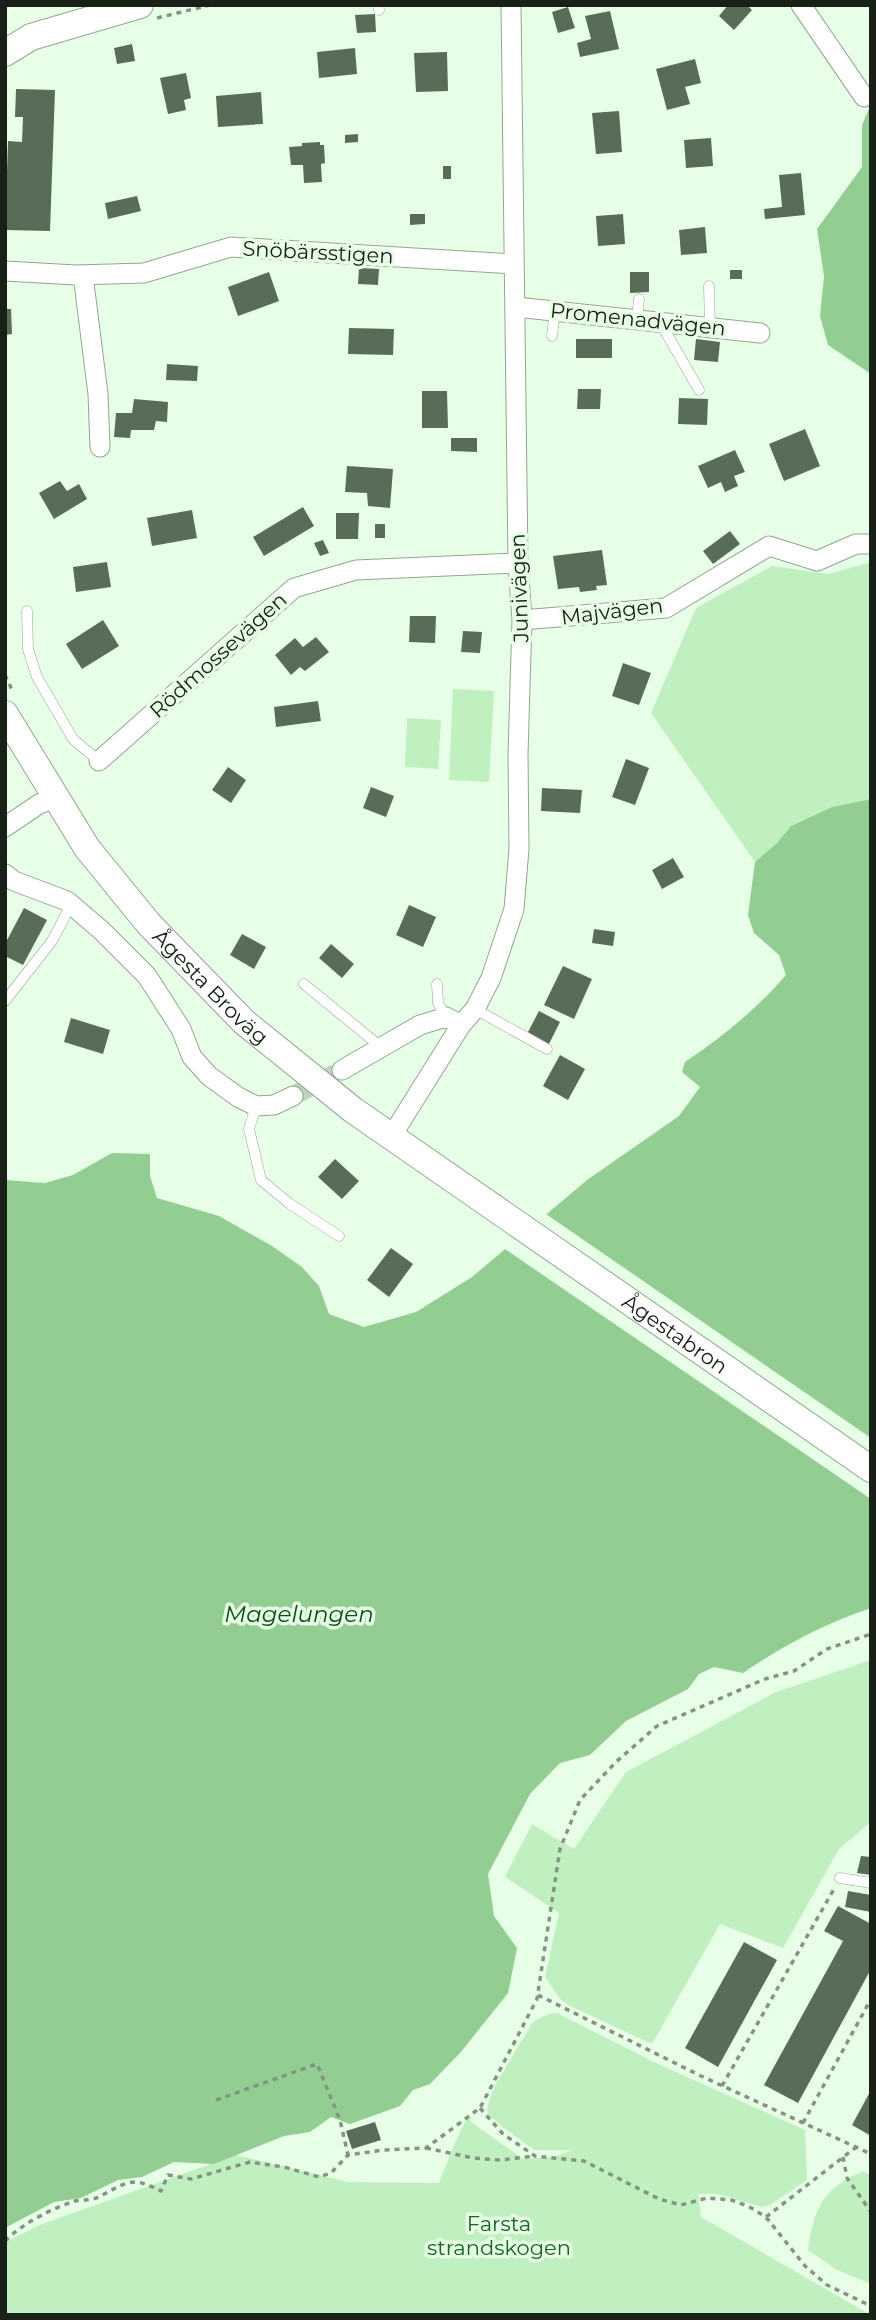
<svg xmlns="http://www.w3.org/2000/svg" width="876" height="2320" viewBox="0 0 876 2320" font-family="Montserrat,sans-serif">
  <rect width="100%" height="100%" fill="#e7ffe6"/>
  <path fill="#c1f0c0" d="M 871,562 L 871,799 L 832,807 L 791,826 L 777,843 L 755,862 L 651,713 L 696,608 L 772,566 L 829,574 Z
    M 453,689 L 494,691 L 489,782 L 449,780 Z
    M 407,718 L 441,720 L 438,769 L 405,767 Z
    M 871,1660 L 871,1822 L 839,1849 L 783,1948 L 720,1924 L 652,2044 L 570,2006 L 561,2000 L 545,1977 L 559,1913 L 505,1877 L 532,1824 L 574,1849 L 626,1772 L 776,1692 Z
    M 557,2013 L 656,2063 L 805,2130 L 807,2180 L 770,2205 L 761,2207 L 718,2194 L 698,2194 L 701,2217 L 871,2315 L 5,2315 L 5,2242 L 42,2224 L 236,2155 L 348,2182 L 439,2183 L 454,2145 L 469,2114 L 471,2122 L 523,2159 L 553,2157 L 573,2150 L 534,2150 L 501,2126 L 488,2114 L 487,2107 L 495,2085 L 533,2022 L 548,2014 Z
    M 863,2171 L 871,2176 L 871,2284 L 837,2270 L 808,2250 C 814,2208 822,2189 863,2171 Z"/>
  <path fill="#92ce92" d="M 871,104 L 871,374 L 828,345 L 820,316 L 824,276 L 817,229 L 862,167 L 862,125 Z
    M 871,799 L 871,1608 C 826,1623 782,1646 743,1673 L 714,1667 L 699,1674 L 688,1689 L 626,1721 L 590,1755 L 560,1763 L 530,1794 L 488,1874 L 494,1916 L 517,1948 L 508,1993 L 460,2053 L 430,2084 L 413,2090 L 400,2106 L 350,2124 L 331,2117 L 310,2132 L 284,2136 L 214,2164 L 174,2162 L 142,2177 L 118,2180 L 81,2198 L 54,2202 L 5,2228 L 5,1180 L 45,1183 L 73,1175 L 112,1153 L 150,1154 L 150,1176 L 157,1198 L 219,1216 L 272,1246 L 302,1267 L 319,1286 L 329,1314 L 364,1327 L 416,1312 L 472,1277 L 587,1180 L 679,1116 L 700,1087 L 682,1072 L 685,1062 C 722,1037 757,1009 786,975 L 779,955 L 754,933 L 748,915 L 755,862 L 777,843 L 791,826 L 832,807 Z"/>
  <path fill="#e7ffe6" d="M 543,1212 L 871,1438 L 871,1499 L 502,1247 Z"/>
  <path fill="#586d58" d="M 728,5 L 747,5 L 752,10 L 734,30 L 719,16 Z
    M 568,7 L 575,28 L 558,33 L 552,12 Z
    M 610,11 L 619,49 L 580,57 L 577,43 L 591,39 L 585,16 Z
    M 375,14 L 376,32 L 357,33 L 355,15 Z
    M 132,44 L 135,61 L 117,64 L 114,48 Z
    M 355,48 L 357,74 L 319,78 L 317,52 Z
    M 447,52 L 448,91 L 416,92 L 414,53 Z
    M 695,59 L 701,83 L 685,87 L 690,104 L 667,110 L 656,69 Z
    M 186,73 L 191,98 L 184,100 L 186,110 L 168,114 L 160,78 Z
    M 16,89 L 55,90 L 50,231 L 5,230 L 5,171 L 7,171 L 8,141 L 22,142 L 23,117 L 15,117 Z
    M 261,92 L 263,124 L 218,127 L 216,96 Z
    M 619,111 L 622,152 L 596,154 L 592,113 Z
    M 358,134 L 358,142 L 345,143 L 345,135 Z
    M 711,138 L 713,166 L 686,168 L 684,140 Z
    M 320,142 L 320,145 L 324,145 L 325,163 L 321,164 L 322,182 L 304,183 L 303,165 L 291,165 L 289,147 L 302,146 L 302,143 Z
    M 443,166 L 451,166 L 451,179 L 443,179 Z
    M 801,173 L 805,215 L 765,219 L 764,209 L 782,207 L 779,175 Z
    M 137,196 L 141,211 L 108,219 L 105,203 Z
    M 410,214 L 425,214 L 425,224 L 410,225 Z
    M 623,214 L 625,244 L 598,246 L 596,216 Z
    M 705,227 L 707,253 L 681,255 L 679,230 Z
    M 359,268 L 379,269 L 378,285 L 358,284 Z
    M 730,270 L 742,270 L 742,279 L 730,279 Z
    M 269,272 L 279,301 L 238,316 L 228,287 Z
    M 630,272 L 649,272 L 649,292 L 630,293 Z
    M 5,309 L 11,309 L 12,334 L 5,335 Z
    M 349,328 L 394,329 L 393,355 L 348,354 Z
    M 576,339 L 612,339 L 612,358 L 576,358 Z
    M 696,339 L 720,342 L 718,362 L 694,360 Z
    M 167,364 L 198,366 L 197,381 L 166,380 Z
    M 578,389 L 601,389 L 600,409 L 577,409 Z
    M 422,391 L 447,391 L 448,428 L 422,428 Z
    M 679,398 L 708,399 L 707,425 L 678,424 Z
    M 134,399 L 168,402 L 167,422 L 156,421 L 154,430 L 131,430 L 130,438 L 114,437 L 116,413 L 132,413 Z
    M 805,429 L 820,466 L 784,481 L 769,444 Z
    M 451,438 L 477,438 L 477,452 L 451,451 Z
    M 735,450 L 745,472 L 734,476 L 738,486 L 725,492 L 721,482 L 708,488 L 698,466 Z
    M 347,466 L 393,469 L 390,508 L 368,506 L 367,493 L 345,492 Z
    M 60,481 L 67,491 L 79,484 L 87,499 L 54,519 L 39,493 Z
    M 303,507 L 314,526 L 264,556 L 253,537 Z
    M 192,510 L 197,538 L 152,546 L 147,518 Z
    M 336,513 L 359,513 L 358,539 L 336,539 Z
    M 375,524 L 385,524 L 385,538 L 375,538 Z
    M 730,531 L 740,544 L 713,564 L 703,551 Z
    M 323,540 L 329,553 L 320,556 L 314,543 Z
    M 602,550 L 607,585 L 596,586 L 597,590 L 580,592 L 579,587 L 558,589 L 553,556 Z
    M 107,562 L 111,587 L 76,592 L 73,567 Z
    M 410,616 L 436,616 L 435,643 L 409,642 Z
    M 103,620 L 119,646 L 82,669 L 66,644 Z
    M 463,631 L 482,632 L 480,653 L 461,652 Z
    M 316,637 L 329,652 L 305,671 L 300,667 L 291,675 L 275,655 L 295,638 L 303,647 Z
    M 623,663 L 651,673 L 639,705 L 612,696 Z
    M 318,701 L 321,721 L 276,727 L 274,707 Z
    M 626,759 L 649,768 L 635,805 L 612,797 Z
    M 228,767 L 246,780 L 231,803 L 212,790 Z
    M 371,787 L 394,796 L 386,817 L 363,808 Z
    M 542,788 L 582,790 L 580,813 L 541,811 Z
    M 673,858 L 684,877 L 662,889 L 652,870 Z
    M 409,905 L 436,917 L 423,947 L 396,935 Z
    M 24,908 L 47,920 L 23,965 L 5,956 L 5,944 Z
    M 594,929 L 615,932 L 613,946 L 592,943 Z
    M 242,934 L 266,947 L 254,969 L 230,955 Z
    M 331,944 L 354,964 L 342,978 L 319,958 Z
    M 563,966 L 592,979 L 574,1019 L 544,1005 Z
    M 539,1011 L 560,1022 L 549,1044 L 528,1032 Z
    M 71,1018 L 110,1030 L 103,1054 L 64,1042 Z
    M 560,1055 L 585,1069 L 568,1100 L 543,1086 Z
    M 335,1159 L 359,1181 L 342,1199 L 318,1177 Z
    M 391,1248 L 413,1264 L 389,1297 L 367,1280 Z
    M 861,1856 L 871,1857 L 871,1875 L 857,1873 Z
    M 848,1891 L 871,1895 L 871,1912 L 845,1907 Z
    M 838,1906 L 871,1924 L 871,1969 L 798,2103 L 764,2085 L 843,1941 L 824,1931 Z
    M 744,1942 L 777,1960 L 718,2067 L 685,2048 Z
    M 871,2090 L 871,2136 L 852,2125 Z
    M 375,2122 L 381,2140 L 352,2149 L 346,2131 Z"/>
  <g fill="none" stroke-linecap="round" stroke-linejoin="round">
    <path stroke="#bed2bd" stroke-width="19" stroke-dasharray="19 10" stroke-linecap="butt" d="M 293,1096 L 342,1070"/>
    <defs>
      <path id="lane" d="M 378,5 L 379,10
        M 709,286 L 710,327
        M 637,319 L 639,299
        M 660,322 L 699,390
        M 552,336 L 555,310
        M 27,611 L 28,649 L 37,677 L 73,739 L 99,761
        M 304,984 L 381,1047
        M 437,984 L 438,1003 L 446,1017
        M 5,1001 L 52,941 L 71,905
        M 475,1009 L 547,1049
        M 256,1106 L 249,1129 L 261,1180 L 290,1204 L 339,1236
        M 840,1878 L 871,1883"/>
      <path id="street" d="M 801,5 L 864,97
        M 5,271 L 76,275 L 144,273 L 231,247 L 514,264
        M 83,275 L 98,394 L 100,447
        M 516,307 L 760,333
        M 522,620 L 666,608 L 769,546 L 817,561 L 856,544 L 871,544
        M 99,761 L 294,588 L 356,570 L 518,563
        M 5,827 L 39,804 L 56,798
        M 5,874 L 14,881 L 67,901 L 101,930 L 147,976 L 181,1029 L 192,1057 L 209,1076 L 238,1097 L 256,1106 L 274,1105 L 293,1096
        M 342,1070 L 420,1025 L 446,1017 L 461,1025
        M 391,1137 L 461,1025 L 475,1009 L 491,978 L 514,909 L 519,849 L 518,754 L 522,620 L 518,563 L 511,5"/>
      <g id="secondary">
        <path d="M 5,53 L 31,37 L 140,5"/>
        <path id="s1" d="M 5,714 L 87,848 L 148,923 L 244,1022 L 353,1110 L 871,1469"/>
      </g>
    </defs>
    <use href="#lane" stroke="#91a790" stroke-width="11"/>
    <use href="#street" stroke="#91a790" stroke-width="21"/>
    <use href="#secondary" stroke="#91a790" stroke-width="28"/>
    <path stroke="#849483" stroke-width="3.5" stroke-dasharray="5 5" stroke-linecap="butt" d="M 157,18 L 210,5
      M 5,675 L 13,692
      M 538,1995 L 701,2076 L 871,2154
      M 722,2086 L 834,1889
      M 216,2100 L 317,2064 L 340,2120 L 348,2155
      M 480,2108 L 503,2134 L 535,2156 L 584,2161 L 659,2199 L 681,2205 L 707,2198 L 731,2200 L 748,2206 L 766,2217 L 805,2266 L 827,2285 L 871,2306
      M 803,2123 L 871,1999
      M 426,2148 L 473,2158 L 500,2160 L 535,2156
      M 843,2157 L 847,2178 L 871,2212
      M 766,2217 L 855,2148
      M 5,2241 C 23,2223 51,2209 75,2201 C 82,2199 90,2201 96,2198 C 109,2193 121,2182 136,2182 C 145,2183 153,2187 161,2191 L 168,2175 L 191,2179 L 250,2162 L 284,2167 L 319,2177 L 331,2173 L 348,2155 L 383,2150 L 426,2148 L 480,2108 L 537,1999 L 560,1849 L 580,1800 L 616,1762 L 657,1726 L 765,1679 L 794,1671 L 827,1649 L 871,1634"/>
    <use href="#lane" stroke="#fff" stroke-width="10"/>
    <use href="#street" stroke="#fff" stroke-width="19"/>
    <use href="#secondary" stroke="#fff" stroke-width="26"/>
  </g>
  <g text-anchor="middle" dominant-baseline="central" stroke-width="7" stroke-linejoin="round" paint-order="stroke">
    <g font-size="21" fill="#182017" stroke="#e7ffe6">
      <text transform="translate(318 252) rotate(3)">Snöbärsstigen</text>
      <text transform="translate(638 319) rotate(6)">Promenadvägen</text>
      <text transform="translate(519 588) rotate(-92)">Junivägen</text>
      <text transform="translate(612 611) rotate(-7)">Majvägen</text>
      <text transform="translate(218 655) rotate(-42)">Rödmossevägen</text>
      <text stroke="none"><textPath href="#s1" startOffset="343">Ågesta Broväg</textPath></text>
      <text stroke="none"><textPath href="#s1" startOffset="924">Ågestabron</textPath></text>
    </g>
    <g font-size="21" fill="#11671c" stroke="#e7ffe6">
      <text x="499" y="2223">Farsta<tspan x="499" dy="24">strandskogen</tspan></text>
    </g>
    <g font-size="23" font-style="italic" fill="#0c4d14" stroke="#e7ffe6">
      <text x="299" y="1614">Magelungen</text>
    </g>
  </g>
  <rect width="876" height="2320" fill="none" stroke="#182017" stroke-width="14"/>
</svg>
